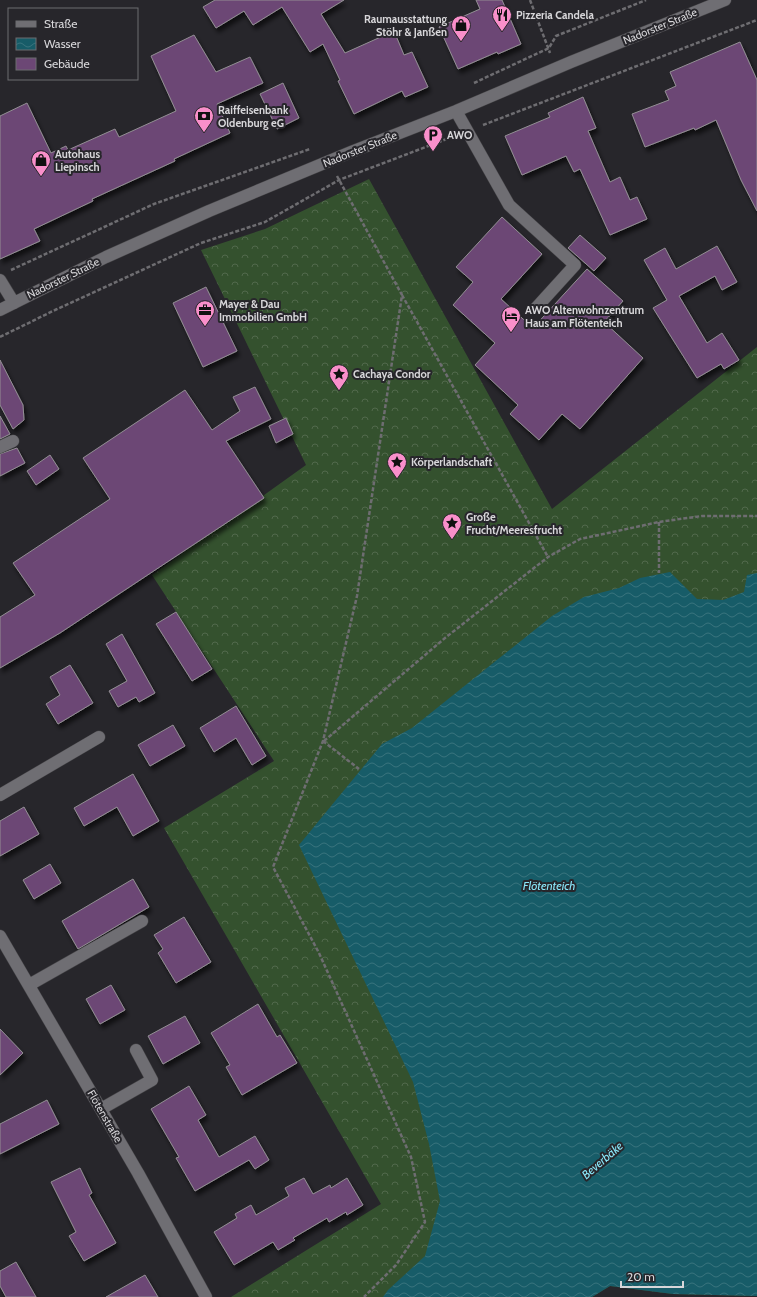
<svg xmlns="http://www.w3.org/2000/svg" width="757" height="1297" viewBox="0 0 757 1297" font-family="Cabin,sans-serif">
  <defs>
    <pattern id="forest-crowns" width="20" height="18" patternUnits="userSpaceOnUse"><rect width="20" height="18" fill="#34512e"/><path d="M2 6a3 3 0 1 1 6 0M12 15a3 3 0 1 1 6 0" fill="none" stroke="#51694c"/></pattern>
    <pattern id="water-waves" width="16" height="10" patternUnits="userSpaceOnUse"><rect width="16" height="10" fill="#175c68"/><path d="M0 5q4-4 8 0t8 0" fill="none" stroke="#38737d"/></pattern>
    <filter id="shadow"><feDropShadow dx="2.5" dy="4.5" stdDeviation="2" flood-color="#0009"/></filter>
  </defs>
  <rect width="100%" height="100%" fill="#27262b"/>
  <path fill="url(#forest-crowns)" d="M 369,179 L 552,509 L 757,347 L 757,1296 L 673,1294 L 610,1286 L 592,1297 L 231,1297 L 381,1204 L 164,828 L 274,761 L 152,575 L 306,465 L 201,250 L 265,229 Z"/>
  <path fill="url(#water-waves)" d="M 670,572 L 697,599 L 723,600 L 744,592 L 747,575 L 757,573 L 757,1296 L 673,1294 L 610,1286 L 592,1297 L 383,1297 L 388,1290 L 425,1256 L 440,1201 L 429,1144 L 413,1082 L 299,845 L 382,744 L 412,728 L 552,616 L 584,597 L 619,588 L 640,578 Z"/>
  <path fill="#6c4775" stroke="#938f94" filter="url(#shadow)" d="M 215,0 L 344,0 L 321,14 L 345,53 L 394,31 L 404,55 L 412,52 L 428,87 L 405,97 L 402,91 L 354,114 L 338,81 L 340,80 L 323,44 L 310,52 L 282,7 L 253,25 L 244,11 L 216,28 L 203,7 Z
    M 476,0 L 502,0 L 521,44 L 498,54 L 497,52 L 458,69 L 439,27 L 480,9 Z
    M 194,35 L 216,72 L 250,57 L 263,83 L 217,104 L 230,133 L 174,159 L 175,161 L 92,199 L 93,201 L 34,229 L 40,241 L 0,259 L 0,116 L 27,103 L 51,153 L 66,146 L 68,150 L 115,129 L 119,137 L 176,111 L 151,56 Z
    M 740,42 L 757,80 L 757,211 L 741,180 L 716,120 L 695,130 L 694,128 L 645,147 L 632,114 L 669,100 L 665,91 L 676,86 L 670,72 Z
    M 283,83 L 299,118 L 277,129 L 260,94 Z
    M 583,97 L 596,128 L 588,131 L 610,182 L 620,177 L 630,200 L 637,197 L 647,219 L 610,235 L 580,169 L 574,172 L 566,156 L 522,175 L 505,136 L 550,117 L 548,113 Z
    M 502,217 L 542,254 L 501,299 L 533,328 L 587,269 L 623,301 L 604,322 L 643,358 L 580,429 L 562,414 L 539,440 L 510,414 L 518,405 L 475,365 L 495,343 L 453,305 L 473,282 L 456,267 Z
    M 580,235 L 606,258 L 594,271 L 568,248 Z
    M 717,246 L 737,282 L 722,290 L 715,276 L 679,296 L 707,343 L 722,333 L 739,360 L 724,369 L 721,364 L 697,378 L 653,308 L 667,300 L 644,260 L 665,248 L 676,269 Z
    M 206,287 L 237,351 L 203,367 L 173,303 Z
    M 0,360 L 23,405 L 24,420 L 13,429 L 0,405 Z
    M 255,387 L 271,419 L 226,441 L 264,498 L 60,633 L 0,668 L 0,617 L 35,595 L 13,563 L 110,499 L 83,458 L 185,390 L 212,430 L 240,411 L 233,397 Z
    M 0,416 L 10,434 L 0,439 Z
    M 286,418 L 293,434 L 276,443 L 269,426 Z
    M 17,448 L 25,463 L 0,476 L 0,454 Z
    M 50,455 L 59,469 L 36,485 L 27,471 Z
    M 176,612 L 212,669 L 192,681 L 156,624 Z
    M 122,634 L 155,693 L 139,702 L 136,697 L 118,707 L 109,691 L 127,681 L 106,644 Z
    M 70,665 L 93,703 L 58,724 L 46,704 L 60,695 L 50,677 Z
    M 236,706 L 266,756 L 252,765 L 236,738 L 214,752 L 200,728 Z
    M 173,725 L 185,746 L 150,766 L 138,745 Z
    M 133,774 L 159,821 L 133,836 L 117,807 L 84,826 L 74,808 Z
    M 24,807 L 39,834 L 0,856 L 0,821 Z
    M 50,864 L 61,883 L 34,899 L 23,880 Z
    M 133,879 L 149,907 L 78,949 L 62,921 Z
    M 184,917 L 211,962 L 176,983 L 158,953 L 163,949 L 154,935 Z
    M 111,985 L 125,1010 L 100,1024 L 86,999 Z
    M 258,1004 L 277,1037 L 280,1035 L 297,1063 L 242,1095 L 226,1067 L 230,1065 L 211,1033 Z
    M 185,1016 L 200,1043 L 163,1064 L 148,1036 Z
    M 0,1029 L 23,1053 L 0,1075 Z
    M 189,1086 L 206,1115 L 198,1120 L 219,1157 L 255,1136 L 269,1160 L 255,1169 L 249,1160 L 195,1191 L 176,1158 L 179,1157 L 151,1109 Z
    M 47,1100 L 59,1124 L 0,1154 L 0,1124 Z
    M 80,1168 L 92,1193 L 89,1195 L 116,1243 L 84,1261 L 69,1236 L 76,1232 L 51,1182 Z
    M 304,1178 L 313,1194 L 330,1185 L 331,1188 L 347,1178 L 363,1205 L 347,1215 L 346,1212 L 329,1222 L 327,1218 L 293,1238 L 295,1240 L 278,1250 L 273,1242 L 234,1265 L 214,1232 L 237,1218 L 235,1214 L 251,1205 L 256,1215 L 289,1196 L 285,1188 Z
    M 16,1262 L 36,1297 L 6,1297 L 0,1286 L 0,1271 Z
    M 145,1275 L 158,1297 L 106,1297 Z"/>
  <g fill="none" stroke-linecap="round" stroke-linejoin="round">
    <defs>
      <path id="minor" d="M 456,111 L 509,205 L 575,265 L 535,309
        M 0,280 L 14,303
        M 0,310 L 106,257 L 209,211 L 351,152 L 456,111 L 571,62 L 725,0
        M 0,447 L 13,441
        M 0,795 L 99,737
        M 0,936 L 138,1173 L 206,1297
        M 29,985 L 142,921
        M 101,1109 L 152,1080 L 136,1050"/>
    </defs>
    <use href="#minor" stroke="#444346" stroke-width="13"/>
    <path stroke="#6e6d71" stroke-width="2.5" stroke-dasharray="4 2" stroke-linecap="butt" d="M 530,0 L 550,53
      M 474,83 L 549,48 L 556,36 L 646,0
      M 483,125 L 757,20
      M 337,176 L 402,295 L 357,596 L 323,741 L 273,867 L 319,953 L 411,1157 L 425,1222 L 396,1265 L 364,1297
      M 11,270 L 154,204 L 310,149
      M 402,295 L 548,557
      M 0,337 L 55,310 L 201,243 L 265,222 L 339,180 L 452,137
      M 659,522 L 659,573
      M 323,741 L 359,769
      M 324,741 L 445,638 L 548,557 L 580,539 L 659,522 L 687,518 L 702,516 L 757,516"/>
    <use href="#minor" stroke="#6f6e73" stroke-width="12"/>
  </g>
  <defs>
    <symbol id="restaurant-pin" viewBox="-11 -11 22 30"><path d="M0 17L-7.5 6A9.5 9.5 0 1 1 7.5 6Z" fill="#f98fca" stroke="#27262b"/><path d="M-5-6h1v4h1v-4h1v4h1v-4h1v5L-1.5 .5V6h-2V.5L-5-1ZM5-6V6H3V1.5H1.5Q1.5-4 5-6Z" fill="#111"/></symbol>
    <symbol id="shop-pin" viewBox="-11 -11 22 30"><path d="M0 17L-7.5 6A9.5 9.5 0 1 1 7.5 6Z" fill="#f98fca" stroke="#27262b"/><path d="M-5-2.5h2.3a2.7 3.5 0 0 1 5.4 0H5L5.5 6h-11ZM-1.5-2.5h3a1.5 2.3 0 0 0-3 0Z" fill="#111"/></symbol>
    <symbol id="bank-pin" viewBox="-11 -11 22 30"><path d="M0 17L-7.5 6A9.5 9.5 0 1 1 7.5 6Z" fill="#f98fca" stroke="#27262b"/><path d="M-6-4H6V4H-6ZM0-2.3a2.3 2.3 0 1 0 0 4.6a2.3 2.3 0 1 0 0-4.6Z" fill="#111"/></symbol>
    <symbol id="parking-pin" viewBox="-11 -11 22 30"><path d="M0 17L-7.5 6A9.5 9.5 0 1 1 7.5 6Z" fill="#f98fca" stroke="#27262b"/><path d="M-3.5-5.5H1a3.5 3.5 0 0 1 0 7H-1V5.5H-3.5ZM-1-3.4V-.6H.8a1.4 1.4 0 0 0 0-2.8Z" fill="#111"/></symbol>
    <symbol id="office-pin" viewBox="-11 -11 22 30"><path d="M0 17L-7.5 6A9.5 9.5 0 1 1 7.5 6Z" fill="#f98fca" stroke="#27262b"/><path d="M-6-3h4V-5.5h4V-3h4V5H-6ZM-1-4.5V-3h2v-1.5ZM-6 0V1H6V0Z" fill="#111"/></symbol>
    <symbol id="hotel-pin" viewBox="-11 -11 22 30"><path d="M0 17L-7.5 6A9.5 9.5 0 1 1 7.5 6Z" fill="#f98fca" stroke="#27262b"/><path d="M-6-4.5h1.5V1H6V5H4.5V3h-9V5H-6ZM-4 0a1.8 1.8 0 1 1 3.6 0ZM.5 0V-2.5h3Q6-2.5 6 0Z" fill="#111"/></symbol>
    <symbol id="sight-pin" viewBox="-11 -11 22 30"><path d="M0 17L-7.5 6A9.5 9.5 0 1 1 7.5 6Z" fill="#f98fca" stroke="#27262b"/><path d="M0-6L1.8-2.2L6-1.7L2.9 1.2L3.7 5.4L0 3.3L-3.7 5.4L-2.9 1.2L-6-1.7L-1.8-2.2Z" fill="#111"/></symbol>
  </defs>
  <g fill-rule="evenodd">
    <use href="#restaurant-pin" x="491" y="4" width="22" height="30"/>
    <use href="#shop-pin" x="450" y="14" width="22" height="30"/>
    <use href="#bank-pin" x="193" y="105" width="22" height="30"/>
    <use href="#parking-pin" x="422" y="124" width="22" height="30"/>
    <use href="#shop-pin" x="30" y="149" width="22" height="30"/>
    <use href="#office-pin" x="194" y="299" width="22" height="30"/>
    <use href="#hotel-pin" x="500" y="305" width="22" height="30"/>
    <use href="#sight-pin" x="328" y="363" width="22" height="30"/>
    <use href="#sight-pin" x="386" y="451" width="22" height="30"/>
    <use href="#sight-pin" x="441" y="512" width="22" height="30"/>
  </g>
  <g text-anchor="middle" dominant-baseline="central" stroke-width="4" stroke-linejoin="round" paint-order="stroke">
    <g font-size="11" font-weight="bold" fill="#d7d6d9" stroke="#27262b" text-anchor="start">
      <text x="516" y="15">Pizzeria Candela</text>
      <text x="447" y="19" text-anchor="end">Raumausstattung<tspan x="447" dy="13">Stöhr &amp; Janßen</tspan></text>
      <text x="218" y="110">Raiffeisenbank<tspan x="218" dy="13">Oldenburg eG</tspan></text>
      <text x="447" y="135">AWO</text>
      <text x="55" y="154">Autohaus<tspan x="55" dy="13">Liepinsch</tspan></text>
      <text x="219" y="304">Mayer &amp; Dau<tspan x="219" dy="13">Immobilien GmbH</tspan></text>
      <text x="525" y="310">AWO Altenwohnzentrum<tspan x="525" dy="13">Haus am Flötenteich</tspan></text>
      <text x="353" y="374">Cachaya Condor</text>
      <text x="411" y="462">Körperlandschaft</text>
      <text x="466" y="517">Große<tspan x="466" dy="13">Frucht/Meeresfrucht</tspan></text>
    </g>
    <g font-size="11" fill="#d7d6d9" stroke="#27262b">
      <text transform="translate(660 26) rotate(-22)">Nadorster Straße</text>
      <text transform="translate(360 149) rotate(-22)">Nadorster Straße</text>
      <text transform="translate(63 278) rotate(-26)">Nadorster Straße</text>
      <text transform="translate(105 1116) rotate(60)">Flötenstraße</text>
    </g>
    <g font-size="12" font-style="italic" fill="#89e6f8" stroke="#27262b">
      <text x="549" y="885">Flötenteich</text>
      <text transform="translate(602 1160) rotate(-41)">Beverbäke</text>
    </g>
  </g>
  <rect x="8" y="8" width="130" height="72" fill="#27262b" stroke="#6d6c71"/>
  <rect x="16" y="21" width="20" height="6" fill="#6f6e73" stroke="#6d6c71"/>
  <text x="44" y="28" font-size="12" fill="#d7d6d9">Straße</text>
  <rect x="16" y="38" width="20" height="12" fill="url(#water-waves)" stroke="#6d6c71"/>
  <text x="44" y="48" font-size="12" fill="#d7d6d9">Wasser</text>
  <rect x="16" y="58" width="20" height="12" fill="#6c4775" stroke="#6d6c71"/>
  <text x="44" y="68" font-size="12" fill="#d7d6d9">Gebäude</text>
  <path d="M621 1281v6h62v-6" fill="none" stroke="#d7d6d9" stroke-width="2"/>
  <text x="627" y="1281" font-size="12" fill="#d7d6d9" stroke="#27262b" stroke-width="3" paint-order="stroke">20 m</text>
</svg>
